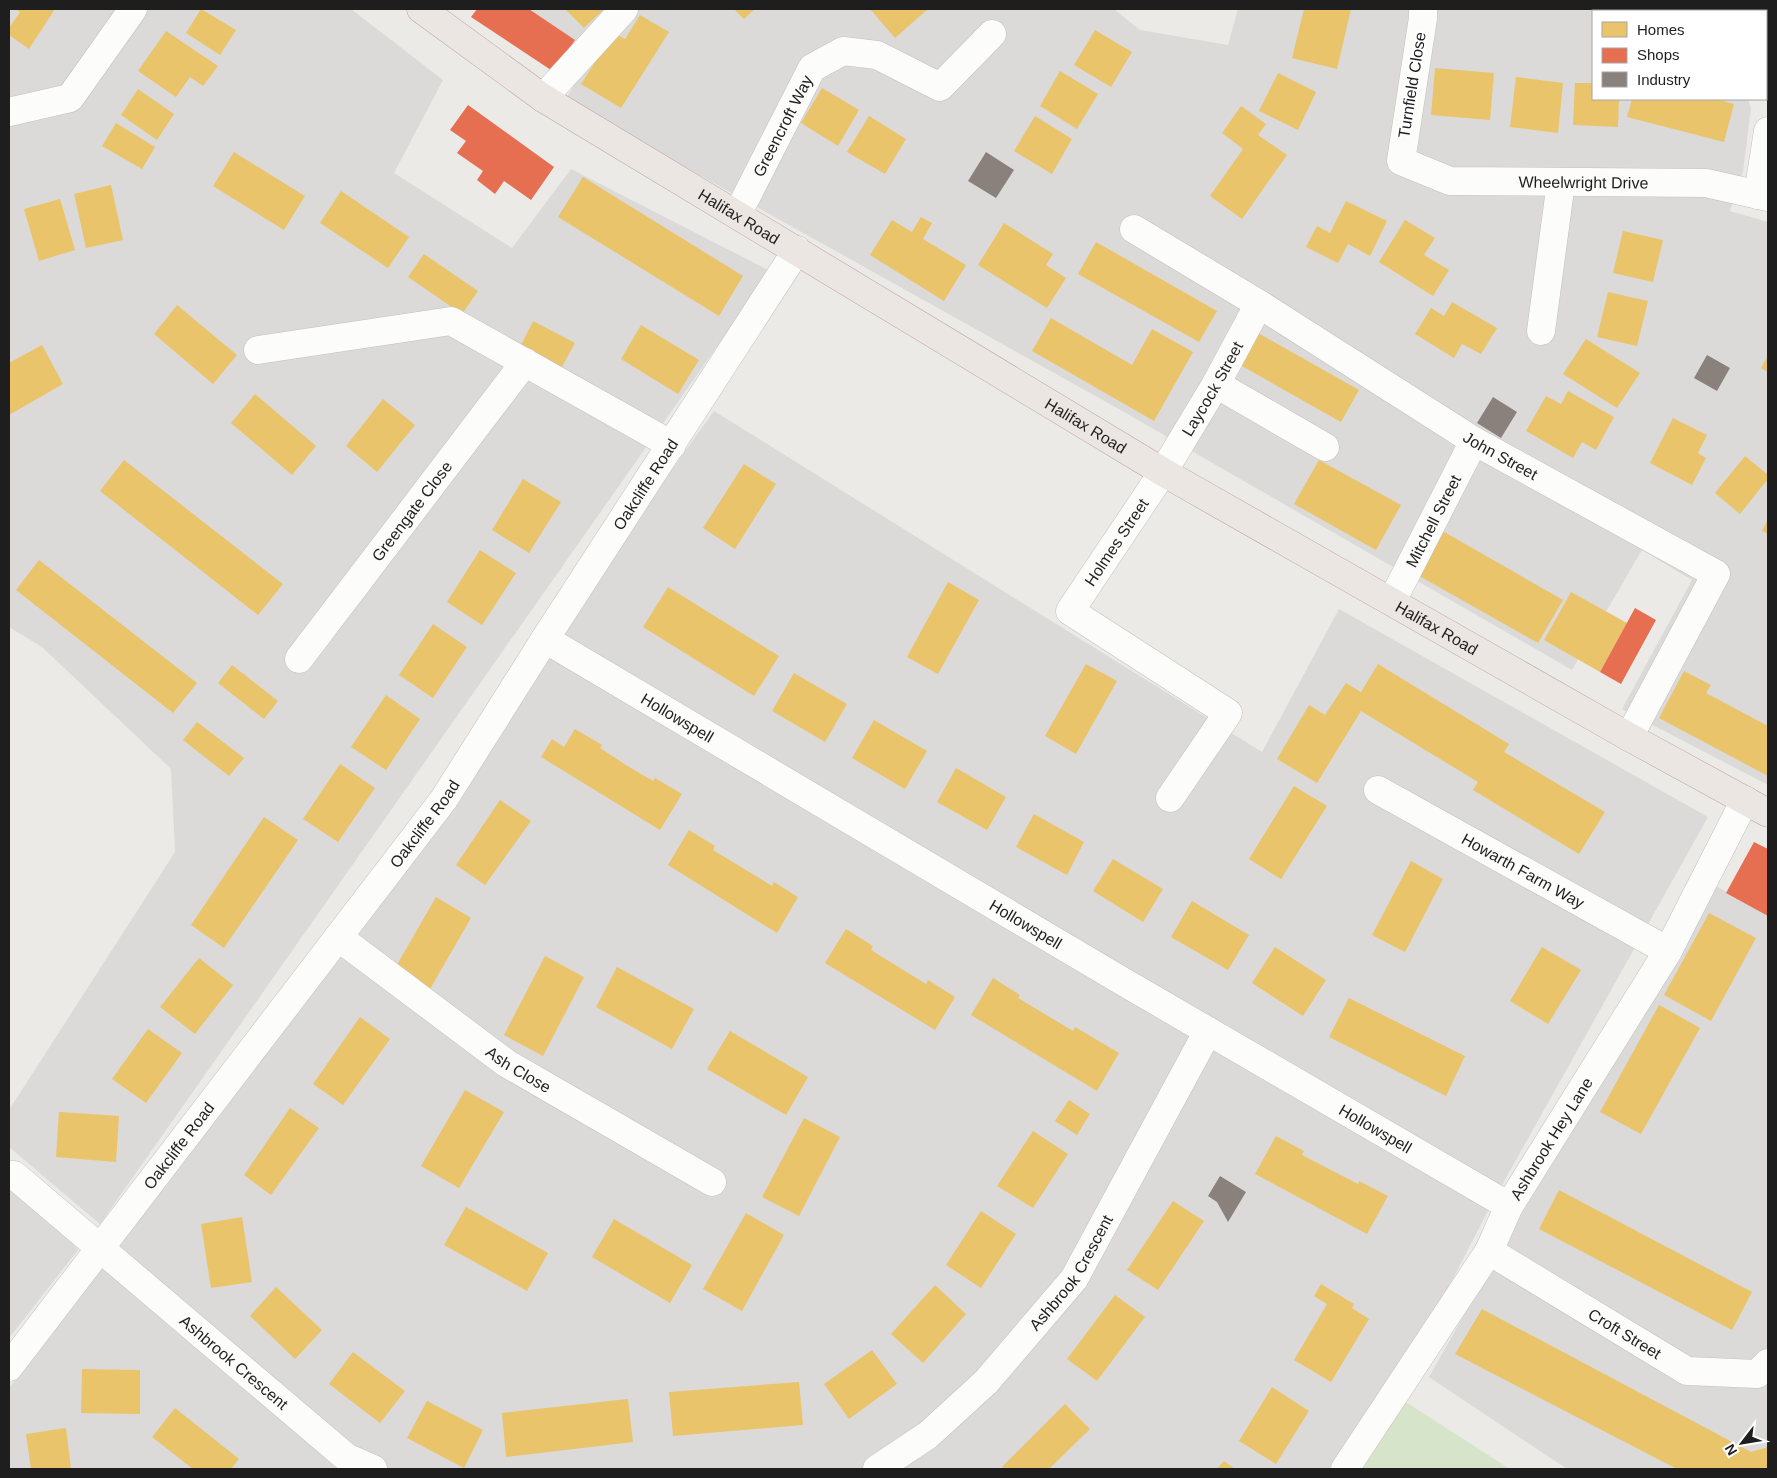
<svg xmlns="http://www.w3.org/2000/svg" width="1777" height="1478" viewBox="0 0 1777 1478" font-family="Helvetica,sans-serif">
  <rect width="100%" height="100%" fill="#ebeae7"/>
  <path fill="#dbdad8" d="M 9,9 L 351,9 L 443,80 L 394,173 L 512,248 L 571,169 L 770,271 L 100,1224 L 9,1147 L 9,1110 L 175,852 L 171,769 L 42,647 L 9,627 Z
    M 530,9 L 612,9 L 580,44 Z
    M 627,9 L 1114,9 L 1140,30 L 1228,45 L 1238,9 L 1726,9 L 1726,11 L 1593,11 L 1593,99 L 1748,99 L 1751,108 L 1743,172 L 1730,211 L 1768,222 L 1768,785 L 1622,709 L 1692,580 L 1642,550 L 1572,670 L 1117,408 L 565,100 L 607,31 Z
    M 714,411 L 1262,752 L 1339,609 L 1708,817 L 1493,1201 L 1447,1290 L 1329,1469 L 9,1469 L 9,1388 Z
    M 1709,882 L 1768,915 L 1768,1469 L 1567,1469 L 1429,1377 Z
    M 9,1165 L 78,1250 L 9,1338 Z"/>
  <path fill="#d6e5c9" d="M 1401,1399 L 1510,1469 L 1354,1469 Z"/>
  <path fill="#e9c46a" d="M 16,9 L 55,9 L 29,49 L 9,35 L 9,28 L 20,12 Z
    M 201,9 L 236,30 L 220,55 L 186,33 Z
    M 565,9 L 604,9 L 584,28 Z
    M 734,9 L 755,9 L 744,19 Z
    M 870,9 L 928,9 L 895,38 Z
    M 1304,9 L 1351,9 L 1337,69 L 1292,58 Z
    M 1647,9 L 1687,9 L 1687,11 L 1647,11 Z
    M 640,15 L 669,32 L 621,108 L 581,84 L 614,33 L 625,39 Z
    M 1095,30 L 1132,52 L 1111,87 L 1074,65 Z
    M 166,31 L 218,66 L 203,86 L 190,77 L 176,97 L 138,71 Z
    M 1435,68 L 1494,73 L 1490,120 L 1431,115 Z
    M 1060,71 L 1098,94 L 1077,129 L 1040,106 Z
    M 1278,73 L 1316,92 L 1298,130 L 1259,111 Z
    M 1516,77 L 1563,83 L 1558,133 L 1510,127 Z
    M 1575,83 L 1593,83 L 1593,99 L 1619,99 L 1618,127 L 1573,125 Z
    M 822,88 L 859,110 L 838,146 L 801,123 Z
    M 138,89 L 174,114 L 157,140 L 121,115 Z
    M 1632,99 L 1716,99 L 1734,104 L 1724,142 L 1627,117 Z
    M 1241,106 L 1266,124 L 1258,135 L 1287,155 L 1242,219 L 1210,196 L 1243,149 L 1222,133 Z
    M 869,116 L 906,139 L 885,174 L 847,152 Z
    M 1035,116 L 1072,139 L 1052,174 L 1014,151 Z
    M 116,123 L 155,147 L 142,169 L 102,146 Z
    M 234,152 L 305,196 L 284,230 L 213,186 Z
    M 583,177 L 743,276 L 719,316 L 558,217 Z
    M 111,185 L 123,240 L 86,248 L 74,194 Z
    M 341,191 L 409,237 L 388,268 L 320,223 Z
    M 60,199 L 75,250 L 39,261 L 24,209 Z
    M 1346,201 L 1387,221 L 1370,256 L 1348,244 L 1338,263 L 1306,247 L 1317,226 L 1330,233 Z
    M 921,217 L 932,223 L 923,239 L 966,265 L 944,301 L 870,255 L 892,220 L 912,232 Z
    M 1405,220 L 1435,238 L 1424,255 L 1449,270 L 1433,296 L 1379,262 Z
    M 1004,223 L 1053,254 L 1046,265 L 1066,278 L 1047,308 L 978,265 Z
    M 1623,231 L 1663,240 L 1653,282 L 1613,273 Z
    M 1096,242 L 1217,311 L 1199,342 L 1078,274 Z
    M 424,254 L 478,291 L 462,314 L 408,277 Z
    M 1608,292 L 1648,301 L 1637,346 L 1597,337 Z
    M 1452,302 L 1497,328 L 1481,354 L 1462,344 L 1454,358 L 1415,334 L 1431,308 L 1444,316 Z
    M 177,305 L 237,355 L 213,384 L 154,334 Z
    M 1051,318 L 1132,365 L 1152,329 L 1193,352 L 1154,421 L 1032,351 Z
    M 533,321 L 575,343 L 558,374 L 517,353 Z
    M 641,325 L 699,360 L 678,394 L 621,359 Z
    M 1258,333 L 1359,390 L 1341,422 L 1240,365 Z
    M 1586,339 L 1640,373 L 1617,408 L 1563,374 Z
    M 42,345 L 63,384 L 9,415 L 9,363 Z
    M 1768,355 L 1768,372 L 1761,368 Z
    M 1568,391 L 1614,417 L 1596,450 L 1582,442 L 1573,458 L 1526,431 L 1546,396 L 1561,404 Z
    M 255,394 L 316,446 L 292,475 L 231,423 Z
    M 383,399 L 415,425 L 377,472 L 346,446 Z
    M 1673,418 L 1707,435 L 1698,453 L 1706,458 L 1692,485 L 1650,463 Z
    M 1745,456 L 1768,475 L 1768,479 L 1740,514 L 1715,493 Z
    M 124,460 L 283,584 L 258,615 L 100,491 Z
    M 1319,460 L 1401,505 L 1376,550 L 1294,504 Z
    M 744,464 L 776,484 L 735,549 L 703,528 Z
    M 523,479 L 561,502 L 529,553 L 492,530 Z
    M 1768,519 L 1768,534 L 1762,531 Z
    M 1439,529 L 1563,600 L 1538,643 L 1414,573 Z
    M 480,550 L 516,573 L 482,625 L 447,602 Z
    M 39,560 L 197,683 L 173,713 L 16,590 Z
    M 948,582 L 979,600 L 938,674 L 907,657 Z
    M 668,587 L 779,656 L 754,696 L 643,627 Z
    M 1571,592 L 1627,623 L 1600,672 L 1544,640 Z
    M 433,624 L 467,647 L 433,698 L 399,675 Z
    M 1086,664 L 1117,681 L 1076,754 L 1045,736 Z
    M 1378,664 L 1509,744 L 1504,752 L 1605,812 L 1579,854 L 1473,790 L 1478,782 L 1361,711 L 1317,783 L 1277,759 L 1309,705 L 1325,715 L 1346,683 L 1361,692 Z
    M 232,665 L 278,701 L 264,719 L 218,683 Z
    M 1684,671 L 1711,685 L 1706,693 L 1768,726 L 1768,776 L 1659,718 Z
    M 794,673 L 847,704 L 825,742 L 772,711 Z
    M 386,695 L 420,719 L 386,770 L 351,747 Z
    M 874,720 L 927,751 L 905,789 L 852,758 Z
    M 197,722 L 244,758 L 229,776 L 183,740 Z
    M 575,729 L 602,745 L 600,748 L 626,765 L 653,781 L 655,778 L 682,794 L 660,830 L 541,757 L 552,739 L 564,747 Z
    M 340,764 L 375,788 L 338,842 L 303,819 Z
    M 956,768 L 1006,797 L 987,830 L 937,802 Z
    M 1294,786 L 1327,806 L 1281,879 L 1249,859 Z
    M 500,800 L 531,821 L 485,885 L 456,865 Z
    M 1034,814 L 1084,842 L 1067,875 L 1016,847 Z
    M 264,817 L 298,840 L 224,948 L 191,925 Z
    M 689,830 L 715,846 L 713,850 L 741,867 L 772,886 L 774,882 L 798,897 L 777,933 L 668,865 Z
    M 1113,859 L 1163,889 L 1143,922 L 1093,891 Z
    M 1411,861 L 1443,879 L 1405,952 L 1372,935 Z
    M 436,897 L 471,918 L 430,989 L 395,968 Z
    M 1192,901 L 1249,935 L 1228,970 L 1171,937 Z
    M 1709,913 L 1756,938 L 1711,1021 L 1664,995 Z
    M 846,929 L 873,946 L 871,950 L 926,984 L 928,980 L 955,997 L 935,1030 L 825,963 Z
    M 1275,947 L 1326,980 L 1303,1016 L 1252,983 Z
    M 1542,947 L 1581,970 L 1548,1024 L 1510,1001 Z
    M 545,956 L 584,977 L 543,1056 L 504,1035 Z
    M 199,958 L 233,985 L 195,1034 L 160,1007 Z
    M 617,967 L 694,1009 L 672,1049 L 596,1007 Z
    M 993,978 L 1020,995 L 1018,998 L 1073,1031 L 1075,1027 L 1119,1053 L 1097,1091 L 971,1015 Z
    M 1349,998 L 1465,1056 L 1446,1096 L 1329,1037 Z
    M 1659,1005 L 1700,1028 L 1641,1134 L 1600,1112 Z
    M 360,1017 L 390,1039 L 343,1105 L 313,1084 Z
    M 148,1029 L 182,1053 L 146,1103 L 112,1079 Z
    M 730,1031 L 808,1077 L 786,1115 L 707,1069 Z
    M 465,1090 L 504,1112 L 459,1188 L 421,1166 Z
    M 1069,1100 L 1090,1114 L 1077,1135 L 1055,1121 Z
    M 290,1108 L 319,1128 L 271,1195 L 244,1175 Z
    M 59,1112 L 119,1116 L 116,1162 L 56,1157 Z
    M 804,1118 L 840,1137 L 799,1216 L 762,1197 Z
    M 1033,1131 L 1068,1154 L 1033,1208 L 997,1186 Z
    M 1276,1136 L 1304,1151 L 1302,1155 L 1358,1184 L 1359,1181 L 1388,1196 L 1367,1234 L 1255,1174 Z
    M 1559,1190 L 1752,1292 L 1732,1330 L 1539,1229 Z
    M 1173,1201 L 1204,1221 L 1158,1290 L 1127,1270 Z
    M 466,1207 L 548,1253 L 527,1291 L 444,1245 Z
    M 981,1211 L 1016,1234 L 981,1288 L 946,1265 Z
    M 746,1213 L 784,1235 L 742,1311 L 703,1289 Z
    M 242,1217 L 252,1282 L 211,1288 L 201,1224 Z
    M 614,1219 L 692,1265 L 670,1303 L 592,1257 Z
    M 1321,1284 L 1354,1304 L 1352,1308 L 1369,1319 L 1331,1382 L 1294,1360 L 1327,1304 L 1314,1296 Z
    M 935,1285 L 966,1314 L 923,1363 L 891,1334 Z
    M 276,1287 L 322,1330 L 295,1359 L 250,1316 Z
    M 1115,1295 L 1145,1317 L 1097,1381 L 1067,1359 Z
    M 1482,1309 L 1751,1452 L 1768,1447 L 1768,1469 L 1677,1469 L 1455,1354 Z
    M 872,1350 L 897,1384 L 849,1419 L 824,1384 Z
    M 353,1352 L 405,1391 L 380,1423 L 329,1384 Z
    M 82,1369 L 140,1370 L 140,1414 L 81,1413 Z
    M 799,1382 L 803,1425 L 673,1436 L 669,1392 Z
    M 1272,1387 L 1309,1411 L 1276,1464 L 1239,1441 Z
    M 628,1399 L 633,1442 L 506,1457 L 502,1413 Z
    M 427,1401 L 483,1430 L 464,1468 L 407,1438 Z
    M 1065,1404 L 1090,1429 L 1049,1469 L 1005,1469 L 1002,1467 Z
    M 175,1408 L 239,1459 L 231,1469 L 193,1469 L 152,1437 Z
    M 66,1428 L 71,1469 L 31,1469 L 26,1434 Z
    M 1224,1461 L 1235,1469 L 1217,1469 Z"/>
  <path fill="#e76f51" d="M 477,9 L 529,9 L 575,40 L 554,72 L 471,17 Z
    M 468,105 L 554,167 L 531,200 L 504,181 L 495,194 L 477,180 L 483,171 L 457,153 L 466,141 L 450,130 Z
    M 1635,608 L 1656,620 L 1621,684 L 1600,672 Z
    M 1754,842 L 1768,849 L 1768,916 L 1726,893 Z"/>
  <path fill="#8a817c" d="M 986,152 L 1014,170 L 996,198 L 968,181 Z
    M 1707,355 L 1730,368 L 1717,391 L 1694,378 Z
    M 1493,397 L 1517,412 L 1501,438 L 1477,423 Z
    M 1220,1176 L 1246,1192 L 1228,1222 L 1217,1202 L 1208,1196 Z"/>
  <g fill="none" stroke-linecap="round" stroke-linejoin="round">
    <defs>
      <g id="minor">
        <path id="s1" d="M 1423,9 L 1423,18 L 1401,161 L 1450,181 L 1706,183 L 1768,197"/>
        <path d="M 1752,9 L 1753,11"/>
        <path d="M 1766,62 L 1768,72"/>
        <path d="M 543,98 L 624,9"/>
        <path d="M 9,112 L 70,98 L 133,9"/>
        <path d="M 1758,195 L 1768,131"/>
        <path id="s2" d="M 737,215 L 812,68 L 843,51 L 877,55 L 940,87 L 992,34"/>
        <path id="s3" d="M 1134,229 L 1259,304 L 1474,441 L 1716,574 L 1629,737"/>
        <path d="M 1541,331 L 1561,182"/>
        <path d="M 258,350 L 451,321 L 672,445"/>
        <path d="M 1216,384 L 1325,447"/>
        <path id="s4" d="M 1392,601 L 1474,441"/>
        <path id="s5" d="M 545,639 L 1122,981 L 1509,1206"/>
        <path id="s6" d="M 299,659 L 525,362"/>
        <path id="s7" d="M 1378,790 L 1668,951"/>
        <path id="s8" d="M 1170,798 L 1228,713 L 1070,611 L 1163,472 L 1216,384 L 1259,304"/>
        <path id="s9" d="M 338,937 L 506,1063 L 712,1182"/>
        <path id="s10" d="M 9,1175 L 14,1175 L 346,1457 L 373,1469"/>
        <path id="s11" d="M 1489,1251 L 1687,1371 L 1757,1374 L 1768,1363"/>
        <path id="s12" d="M 9,1367 L 444,799 L 545,639 L 797,250"/>
        <path id="s13" d="M 877,1469 L 928,1435 L 986,1382 L 1074,1279 L 1208,1031"/>
        <path id="s14" d="M 1345,1469 L 1489,1251 L 1509,1206 L 1668,951 L 1745,800"/>
      </g>
      <g id="trunk">
        <path id="s15" d="M 421,9 L 543,98 L 1163,472 L 1629,737 L 1768,813"/>
      </g>
    </defs>
    <use href="#minor" stroke="#c1c1bf" stroke-width="29"/>
    <use href="#trunk" stroke="#bca2a7" stroke-width="29"/>
    <use href="#minor" stroke="#fcfcfb" stroke-width="28"/>
    <use href="#trunk" stroke="#ece6e2" stroke-width="28"/>
  </g>
  <g text-anchor="middle" dominant-baseline="central" stroke-width="5" stroke-linejoin="round" paint-order="stroke">
    <g font-size="16" fill="#1e1e1e" stroke="#fff">
      <text transform="translate(1412 85) rotate(-81)">Turnfield Close</text>
      <text stroke="none"><textPath href="#s2" startOffset="100">Greencroft Way</textPath></text>
      <text stroke="none"><textPath href="#s1" startOffset="340">Wheelwright Drive</textPath></text>
      <text stroke="none"><textPath href="#s15" startOffset="380">Halifax Road</textPath></text>
      <text stroke="none"><textPath href="#s8" startOffset="555">Laycock Street</textPath></text>
      <text stroke="none"><textPath href="#s15" startOffset="785">Halifax Road</textPath></text>
      <text stroke="none"><textPath href="#s3" startOffset="431">John Street</textPath></text>
      <text stroke="none"><textPath href="#s12" startOffset="1089">Oakcliffe Road</textPath></text>
      <text stroke="none"><textPath href="#s6" startOffset="186">Greengate Close</textPath></text>
      <text stroke="none"><textPath href="#s4" startOffset="90">Mitchell Street</textPath></text>
      <text stroke="none"><textPath href="#s8" startOffset="374">Holmes Street</textPath></text>
      <text stroke="none"><textPath href="#s15" startOffset="1190">Halifax Road</textPath></text>
      <text stroke="none"><textPath href="#s5" startOffset="154">Hollowspell</textPath></text>
      <text stroke="none"><textPath href="#s12" startOffset="684">Oakcliffe Road</textPath></text>
      <text stroke="none"><textPath href="#s7" startOffset="166">Howarth Farm Way</textPath></text>
      <text stroke="none"><textPath href="#s5" startOffset="559">Hollowspell</textPath></text>
      <text stroke="none"><textPath href="#s9" startOffset="224">Ash Close</textPath></text>
      <text stroke="none"><textPath href="#s5" startOffset="964">Hollowspell</textPath></text>
      <text stroke="none"><textPath href="#s14" startOffset="390">Ashbrook Hey Lane</textPath></text>
      <text stroke="none"><textPath href="#s12" startOffset="279">Oakcliffe Road</textPath></text>
      <text stroke="none"><textPath href="#s13" startOffset="279">Ashbrook Crescent</textPath></text>
      <text stroke="none"><textPath href="#s11" startOffset="159">Croft Street</textPath></text>
      <text stroke="none"><textPath href="#s10" startOffset="294">Ashbrook Crescent</textPath></text>
    </g>
  </g>
  <rect width="1777" height="1478" fill="none" stroke="#1e1e1e" stroke-width="20"/>
  <rect x="1592" y="10" width="175" height="90" fill="#ffffff" stroke="#a5a5a5"/>
  <rect x="1602" y="22" width="25" height="15" fill="#e9c46a" stroke="#a5a5a5"/>
  <text x="1637" y="35" font-size="15" fill="#1e1e1e">Homes</text>
  <rect x="1602" y="48" width="25" height="15" fill="#e76f51" stroke="#a5a5a5"/>
  <text x="1637" y="60" font-size="15" fill="#1e1e1e">Shops</text>
  <rect x="1602" y="72" width="25" height="15" fill="#8a817c" stroke="#a5a5a5"/>
  <text x="1637" y="85" font-size="15" fill="#1e1e1e">Industry</text>
  <g transform="translate(1742 1443) rotate(239)" stroke="#ffffff" stroke-width="4" paint-order="stroke">
  <path d="M0-4L9 19L0 12L-9 19Z" fill="#1e1e1e"/>
  <text y="-8" font-size="14" font-weight="bold" text-anchor="middle" fill="#1e1e1e">N</text>
  </g>
</svg>
